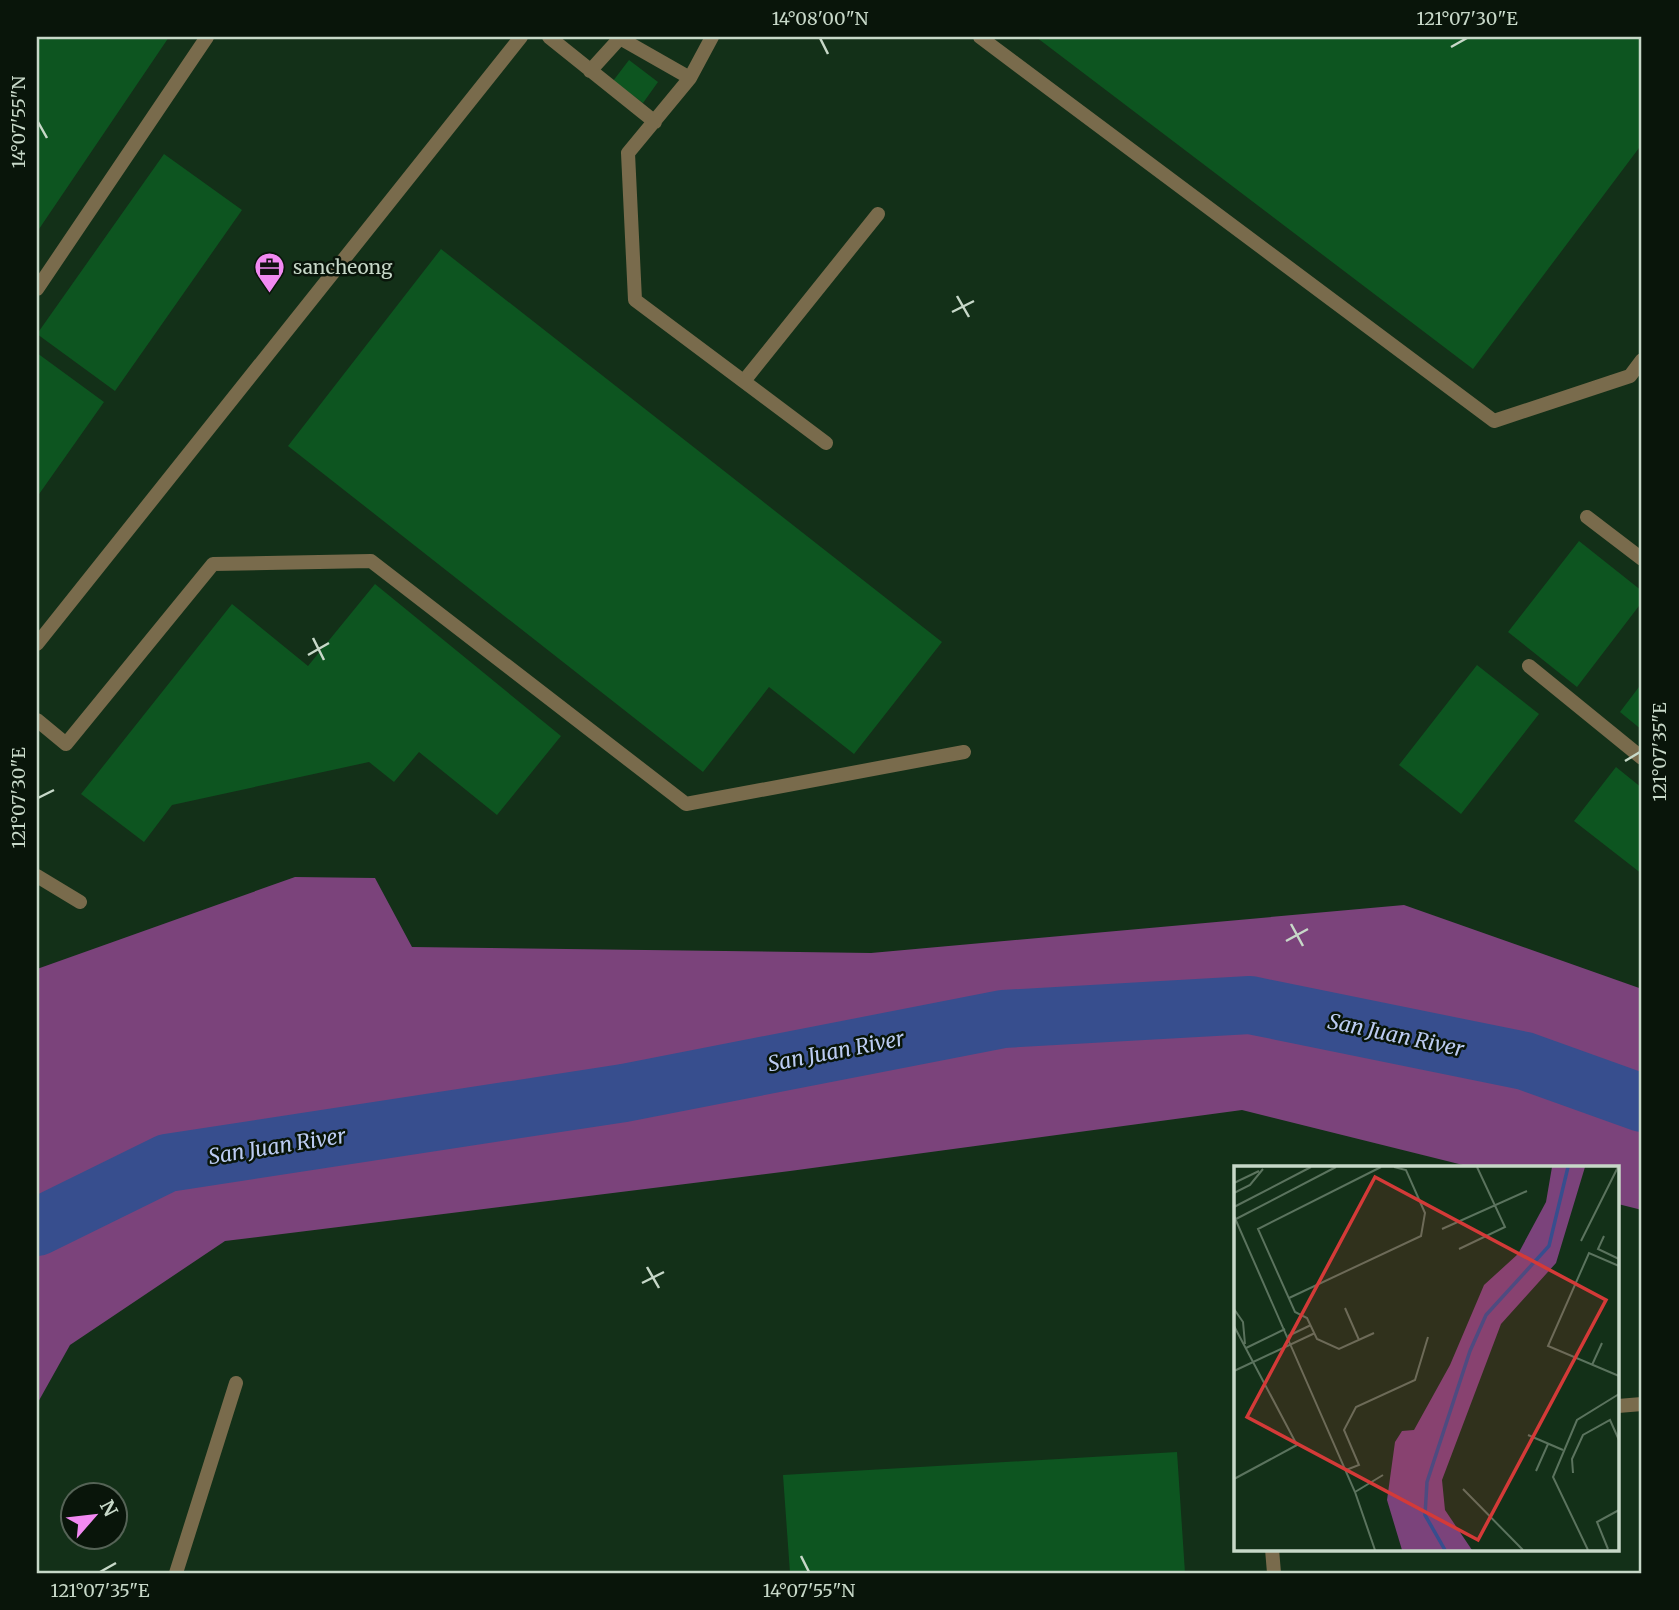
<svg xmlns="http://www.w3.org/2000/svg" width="1679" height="1610" viewBox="0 0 1679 1610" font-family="Merriweather,serif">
  <rect width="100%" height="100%" fill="#133018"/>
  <path fill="#7b437b" d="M 295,877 L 375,878 L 412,947 L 871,953 L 1404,905 L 1642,989 L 1642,1210 L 1618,1204 L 1618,1167 L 1471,1167 L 1242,1110 L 790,1171 L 225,1241 L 70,1345 L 37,1404 L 37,969 Z"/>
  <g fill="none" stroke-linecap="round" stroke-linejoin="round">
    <path stroke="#374e8e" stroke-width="58" d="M 37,1227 L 167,1163 L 624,1093 L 1003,1019 L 1250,1005 L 1525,1061 L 1642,1103"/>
  </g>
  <path fill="#0d5520" d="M 37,37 L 169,37 L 37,232 Z
    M 1036,37 L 1642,37 L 1642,144 L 1473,369 Z
    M 629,60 L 658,82 L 643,103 L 613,81 Z
    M 164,154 L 242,210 L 115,391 L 37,334 Z
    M 441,249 L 942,642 L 854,754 L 769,687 L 703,772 L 288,446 Z
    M 37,353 L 104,402 L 37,497 Z
    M 1579,541 L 1642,591 L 1642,602 L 1577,687 L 1508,632 Z
    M 375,584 L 561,736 L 497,815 L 419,752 L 394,782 L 369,762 L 172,805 L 144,842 L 81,794 L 232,604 L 308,666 Z
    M 1477,665 L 1539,714 L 1461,814 L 1399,765 Z
    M 1642,683 L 1642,730 L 1620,712 Z
    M 1616,767 L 1642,788 L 1642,874 L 1574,821 Z
    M 1177,1452 L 1185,1573 L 790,1573 L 783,1475 Z"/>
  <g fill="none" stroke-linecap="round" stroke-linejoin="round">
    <path stroke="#796b4c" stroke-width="14" d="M 549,37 L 655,122
      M 618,37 L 690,78
      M 712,37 L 690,78 L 628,153 L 635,300 L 826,443
      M 980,37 L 1494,421 L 1630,376 L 1642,360
      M 590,71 L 620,38
      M 37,289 L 207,37
      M 744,381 L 878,214
      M 1587,517 L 1642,559
      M 1529,666 L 1642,758
      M 37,720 L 66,744 L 213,564 L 371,561 L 686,804 L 964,752
      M 37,876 L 80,902
      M 1618,1406 L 1642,1404
      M 1272,1549 L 1274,1573
      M 176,1573 L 236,1383"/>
    <path stroke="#796b4c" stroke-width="14" d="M 37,644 L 521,37"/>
  </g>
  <path fill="none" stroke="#c7d8c8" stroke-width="2.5" d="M 820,38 L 828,54M 1451,47 L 1467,38M 38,122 L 47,138M 957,296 L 969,317M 952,312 L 974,301M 313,638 L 324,660M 308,655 L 329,643M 1625,761 L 1640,752M 38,798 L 54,790M 1291,924 L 1303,946M 1286,941 L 1308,929M 647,1267 L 659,1288M 642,1283 L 664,1272M 801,1556 L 809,1572M 100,1572 L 116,1563"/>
  <defs>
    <symbol id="office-pin" viewBox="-11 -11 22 30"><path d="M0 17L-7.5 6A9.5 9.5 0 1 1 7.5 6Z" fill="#f28af2" stroke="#09150a"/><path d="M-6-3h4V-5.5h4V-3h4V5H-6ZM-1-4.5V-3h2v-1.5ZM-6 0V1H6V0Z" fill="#111"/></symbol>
  </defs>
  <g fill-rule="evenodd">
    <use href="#office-pin" x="252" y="250" width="35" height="47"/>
  </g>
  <g text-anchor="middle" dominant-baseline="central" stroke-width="5" stroke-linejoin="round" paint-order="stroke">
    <g font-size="19" fill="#c7d8c8" stroke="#09150a" text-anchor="start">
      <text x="293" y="267">sancheong</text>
    </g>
    <g font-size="21" font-style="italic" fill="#bcccf2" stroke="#09150a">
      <text transform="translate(1396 1035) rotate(12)">San Juan River</text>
      <text transform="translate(836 1051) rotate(-11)">San Juan River</text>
      <text transform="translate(277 1146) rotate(-9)">San Juan River</text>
    </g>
  </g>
  <g transform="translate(1234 1166)">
    <rect width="385" height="385" fill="#133018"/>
    <path d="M 318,1 L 351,1 L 322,97 L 267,158 L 208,314 L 211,344 L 238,384 L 168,384 L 153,334 L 161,276 L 168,265 L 180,264 L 216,199 L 250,119 L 284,88 L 312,36 Z" fill="#7b437b"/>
    <path fill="none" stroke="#374e8e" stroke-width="3.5" d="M 211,384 L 191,349 L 193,316 L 236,185 L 252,149 L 315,80 L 334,1"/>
    <path fill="none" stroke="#5b735e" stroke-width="2" d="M 0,17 L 25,5M 0,27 L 16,19 L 29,3M 0,41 L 77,1M 0,50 L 121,326 L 141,384M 0,54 L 102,1M 208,63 L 293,25M 370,70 L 364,83 L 385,93M 347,75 L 384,1M 225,83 L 271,61 L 243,1M 385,100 L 355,87 L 314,180 L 385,210M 55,132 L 187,70 L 191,47 L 172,4 L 160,1M 111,142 L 125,174M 0,143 L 9,156 L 11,178M 0,160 L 63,279 L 0,313M 140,167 L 105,183 L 83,173 L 73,152 L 61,146 L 24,63 L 147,1M 54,170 L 77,159M 12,182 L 51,163M 358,199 L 368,177M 0,205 L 81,167M 294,269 L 329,284M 112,304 L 125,299 L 110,264 L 122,241 L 181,214 L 194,171M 302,305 L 314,278M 339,307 L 338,293 L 349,269 L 376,254 L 385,274M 229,323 L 289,384M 121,326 L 149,309M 374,383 L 363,356 L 385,344M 354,384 L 319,311 L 343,254 L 385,228"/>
    <path fill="#d43a38" fill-opacity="0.15" stroke="#d43a38" stroke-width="3.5" d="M 141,11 L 372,134 L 244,374 L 13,251 Z"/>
    <rect width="385" height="385" fill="none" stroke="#c7d8c8" stroke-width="3.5"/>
  </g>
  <rect width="1679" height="1610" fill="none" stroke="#09150a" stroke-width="77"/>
  <g transform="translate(94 1516) rotate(62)"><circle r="33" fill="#09150a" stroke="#556356" stroke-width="2"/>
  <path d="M0-5L12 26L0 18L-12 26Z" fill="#f28af2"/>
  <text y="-10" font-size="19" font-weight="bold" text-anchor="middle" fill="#c7d8c8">N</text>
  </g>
  <rect x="38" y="38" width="1602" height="1534" fill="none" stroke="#c7d8c8" stroke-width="2.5"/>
  <g font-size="18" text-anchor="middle" fill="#c7d8c8">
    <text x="820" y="25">14°08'00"N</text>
    <text x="1467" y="25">121°07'30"E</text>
    <text transform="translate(19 122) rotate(-90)" y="6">14°07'55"N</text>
    <text transform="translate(1660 752) rotate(-90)" y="6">121°07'35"E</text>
    <text transform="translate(19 798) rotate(-90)" y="6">121°07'30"E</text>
    <text x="100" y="1597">121°07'35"E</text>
    <text x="809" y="1597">14°07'55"N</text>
  </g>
</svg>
